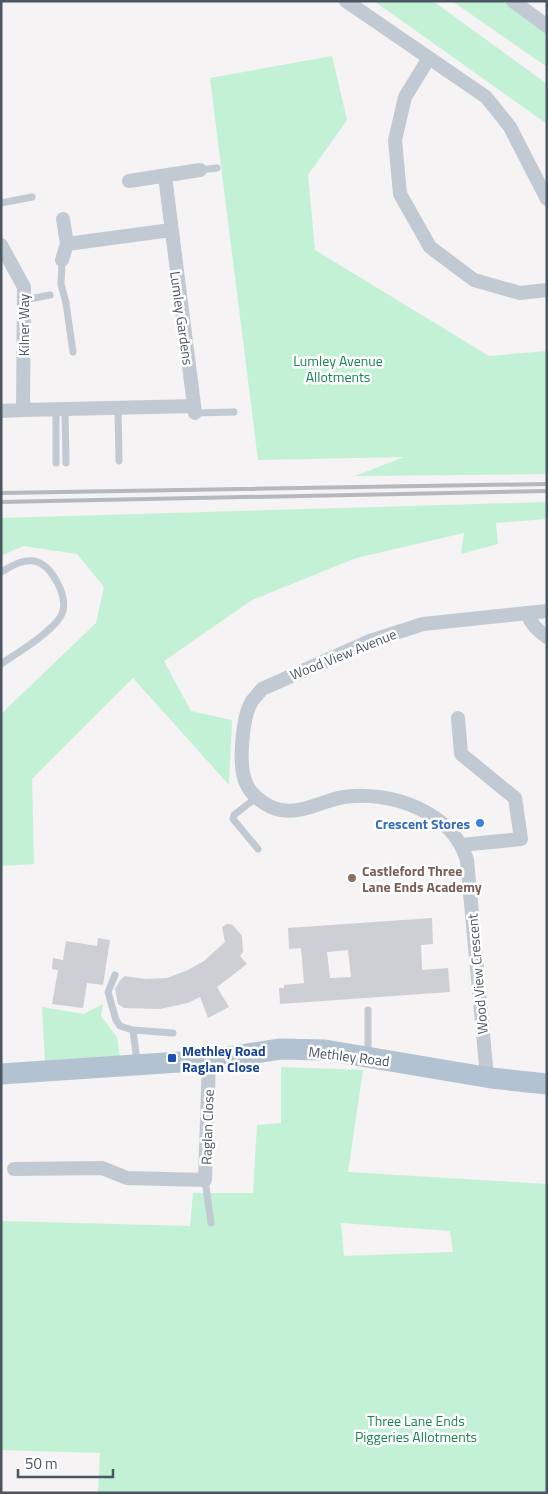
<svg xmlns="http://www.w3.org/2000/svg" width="548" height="1494" viewBox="0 0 548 1494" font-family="'Titillium Web',sans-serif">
  <rect width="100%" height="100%" fill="#f5f3f3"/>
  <path fill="#c3f1d5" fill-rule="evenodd" d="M 374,1 L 433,1 L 547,84 L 547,124 Z
    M 452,1 L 509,1 L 547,29 L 547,67 Z
    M 332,56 L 347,120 L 308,175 L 315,250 L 489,356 L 547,351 L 547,474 L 355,476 L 404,457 L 258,460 L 210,78 Z
    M 547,502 L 547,519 L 496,523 L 498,544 L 461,554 L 464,533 L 356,558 L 252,600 L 164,661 L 191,711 L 232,720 L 229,785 L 133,678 L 32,779 L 34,864 L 1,866 L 1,714 L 96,623 L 104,587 L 77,554 L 23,546 L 1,556 L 1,518 Z
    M 103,1004 L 101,1016 L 117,1037 L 120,1056 L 45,1064 L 42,1007 L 84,1014 Z
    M 281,1067 L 363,1070 L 348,1172 L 547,1184 L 547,1493 L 98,1493 L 100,1453 L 1,1450 L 1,1221 L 190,1226 L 193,1193 L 253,1193 L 257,1125 L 281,1123 ZM 341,1223 L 450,1231 L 453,1252 L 344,1256 Z"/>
  <path fill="#cdcfd5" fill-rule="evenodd" d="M 432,918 L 433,944 L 421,945 L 422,970 L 448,968 L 450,992 L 280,1004 L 279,988 L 284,988 L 284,985 L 304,983 L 301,948 L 289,949 L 288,928 ZM 348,950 L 351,977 L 330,978 L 327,952 Z
    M 227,924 L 233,925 L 242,936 L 243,952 L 240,956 L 247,964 L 217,987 L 229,1007 L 208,1018 L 200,997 L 188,1003 L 160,1009 L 124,1008 L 118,1004 L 115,989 L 121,979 L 125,976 L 145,979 L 167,978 L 188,970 L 204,961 L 225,942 L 222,927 Z
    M 98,938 L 110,940 L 103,985 L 87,983 L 83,1008 L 52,1004 L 58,970 L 52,969 L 53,958 L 63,960 L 66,941 L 97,946 Z"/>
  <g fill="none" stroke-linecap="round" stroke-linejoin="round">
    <path stroke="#c1cad2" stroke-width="7" d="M 200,170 L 217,168
      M 1,203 L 32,197
      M 62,260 L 61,284 L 66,303 L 73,352
      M 24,300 L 50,295
      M 118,408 L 119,461
      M 56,410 L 56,463
      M 65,410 L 66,463
      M 195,413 L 234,412
      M 1,572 C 11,567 21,559 34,561 C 51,564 67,594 63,611 C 58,629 17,653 1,664
      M 257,797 L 234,815 L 233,819 L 258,849
      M 115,975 L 108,992 L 116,1020 L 120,1026 L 133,1030 L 173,1033
      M 368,1010 L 368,1054
      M 133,1030 L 137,1062
      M 205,1180 L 211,1223"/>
    <path stroke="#c1cad2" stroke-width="14" d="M 346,1 L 486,97 L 510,127 L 547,199
      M 513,1 L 547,26
      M 429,58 L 405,97 L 395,140 L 400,194 L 430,247 L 474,280 L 520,293 L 547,290
      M 165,176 L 195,413
      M 129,181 L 200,170
      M 67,244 L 171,230
      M 1,245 L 24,287 L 23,410 L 194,406
      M 62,260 L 67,244 L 63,219
      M 1,411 L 23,410
      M 527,613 C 531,624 537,630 547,637
      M 458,718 L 461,754 L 515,798 L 521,839 L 461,845
      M 487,1077 L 467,860 C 453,812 390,790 344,797 C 324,800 302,814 281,810 C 268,808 251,796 246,783 C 238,766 242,717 252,701 C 255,697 259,693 262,689 L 370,641 L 423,624 L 547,611
      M 14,1169 L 102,1168 L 127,1178 L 205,1180 L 209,1060"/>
    <path stroke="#b3c2d1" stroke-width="21" d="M 1,1074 L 209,1060 L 280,1049 L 325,1050 L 491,1078 L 547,1084"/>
    <path stroke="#b5b8bd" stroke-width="4" d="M 1,493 L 547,484
      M 1,502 L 547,491"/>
  </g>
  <circle fill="#3f7fe0" stroke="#fff" stroke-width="2" cx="480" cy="823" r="5"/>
  <circle fill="#8d6e63" stroke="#fff" stroke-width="2" cx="352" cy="878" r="5"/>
  <rect fill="#1a4fb4" stroke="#fff" stroke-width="2" x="167" y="1053" width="10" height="10" rx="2.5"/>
  <g text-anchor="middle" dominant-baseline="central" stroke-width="5" stroke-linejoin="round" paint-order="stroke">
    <g font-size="14" fill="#4a5661" stroke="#fff">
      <text transform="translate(182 318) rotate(82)">Lumley Gardens</text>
      <text transform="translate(23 325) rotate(-90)">Kilner Way</text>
      <text transform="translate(343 654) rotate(-22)">Wood View Avenue</text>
      <text transform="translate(477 974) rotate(-95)">Wood View Crescent</text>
      <text transform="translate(349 1056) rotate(7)">Methley Road</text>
      <text transform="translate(207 1127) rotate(-88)">Raglan Close</text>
    </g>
    <g font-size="14" fill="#17864f" stroke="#fff">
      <text x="338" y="360">Lumley Avenue<tspan x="338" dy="16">Allotments</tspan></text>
      <text x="416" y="1420">Three Lane Ends<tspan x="416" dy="16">Piggeries Allotments</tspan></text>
    </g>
    <g font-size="14" font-weight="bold" fill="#366cbe" stroke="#fff" text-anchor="end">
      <text x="470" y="823">Crescent Stores</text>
    </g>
    <g font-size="14" font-weight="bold" fill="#785e54" stroke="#fff" text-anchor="start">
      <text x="362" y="870">Castleford Three<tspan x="362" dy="16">Lane Ends Academy</tspan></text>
    </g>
    <g font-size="14" font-weight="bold" fill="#164399" stroke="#fff" text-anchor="start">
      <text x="182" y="1050">Methley Road<tspan x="182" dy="16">Raglan Close</tspan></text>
    </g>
  </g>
  <rect width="548" height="1494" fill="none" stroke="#4a5661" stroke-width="5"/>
  <path d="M18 1469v8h95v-8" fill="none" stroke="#4a5661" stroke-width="2.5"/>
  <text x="25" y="1469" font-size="15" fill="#4a5661" stroke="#ffffff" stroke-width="4" paint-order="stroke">50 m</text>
</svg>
